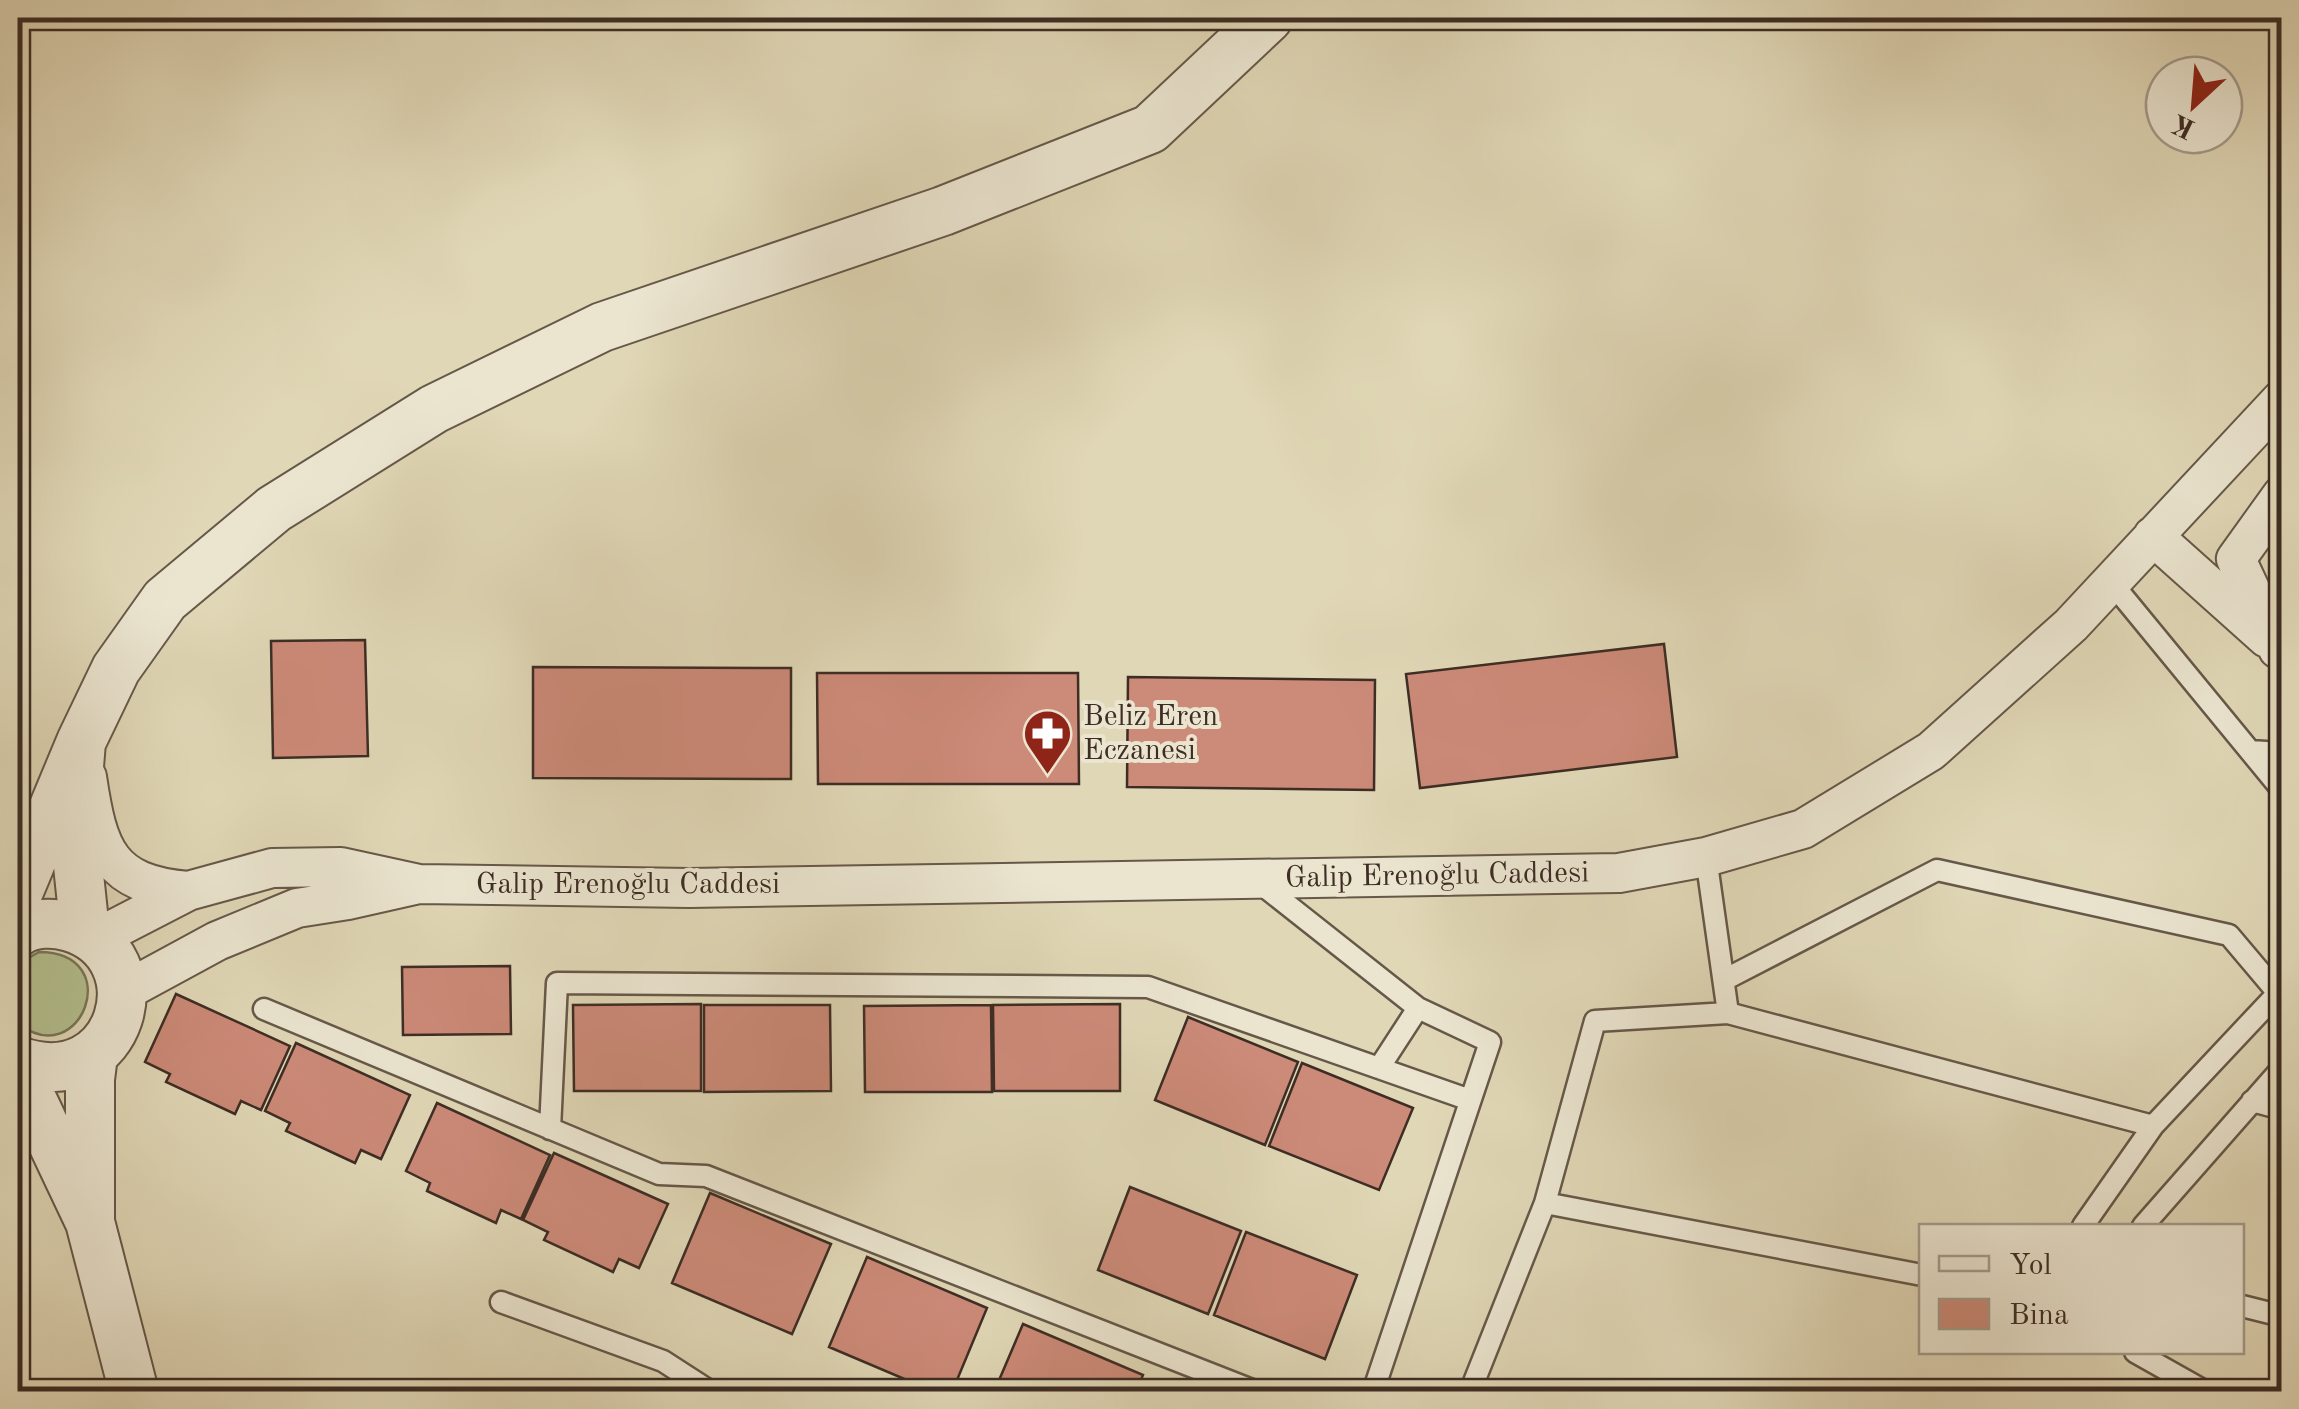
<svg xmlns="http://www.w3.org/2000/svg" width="2299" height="1409" viewBox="0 0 2299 1409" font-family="'Old Standard TT',serif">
  <rect width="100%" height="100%" fill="#e0d7b6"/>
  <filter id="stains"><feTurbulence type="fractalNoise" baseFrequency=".002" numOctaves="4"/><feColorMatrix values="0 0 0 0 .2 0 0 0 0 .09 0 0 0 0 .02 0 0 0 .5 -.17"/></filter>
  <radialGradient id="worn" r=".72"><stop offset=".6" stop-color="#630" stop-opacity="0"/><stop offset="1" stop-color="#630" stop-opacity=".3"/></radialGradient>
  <path fill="#b3be8d" stroke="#787659" stroke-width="2.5" d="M 39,952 C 127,952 81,1074 18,1023 L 18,964 Z"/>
  <path fill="#cc8a78" stroke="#3d2d25" stroke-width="2.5" d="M 365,640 L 368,756 L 273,758 L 271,641 Z
    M 1664,644 L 1677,757 L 1420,788 L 1406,674 Z
    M 533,667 L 791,668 L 791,779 L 533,778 Z
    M 817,673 L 1078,673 L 1079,784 L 818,784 Z
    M 1128,677 L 1375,680 L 1374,790 L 1127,787 Z
    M 510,966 L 511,1034 L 403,1035 L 402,967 Z
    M 176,994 L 290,1046 L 261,1110 L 241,1101 L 235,1114 L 166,1082 L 170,1074 L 145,1062 Z
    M 701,1004 L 701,1091 L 574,1091 L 573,1005 Z
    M 1120,1004 L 1120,1091 L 994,1091 L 993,1005 Z
    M 704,1005 L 830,1005 L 831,1091 L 704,1092 Z
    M 991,1005 L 992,1092 L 865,1092 L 864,1006 Z
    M 1188,1017 L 1298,1062 L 1265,1145 L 1155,1100 Z
    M 296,1043 L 410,1095 L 381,1159 L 361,1150 L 355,1163 L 286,1131 L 290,1123 L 265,1111 Z
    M 1302,1063 L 1413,1108 L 1379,1190 L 1269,1146 Z
    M 437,1103 L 550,1155 L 521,1219 L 501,1210 L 496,1223 L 427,1191 L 430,1183 L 406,1171 Z
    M 554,1153 L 668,1204 L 639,1268 L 619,1259 L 613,1272 L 544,1240 L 548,1232 L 523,1220 Z
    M 1130,1187 L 1241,1231 L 1208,1314 L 1098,1270 Z
    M 710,1193 L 831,1244 L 792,1334 L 672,1283 Z
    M 1246,1232 L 1357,1275 L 1325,1359 L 1214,1315 Z
    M 867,1257 L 987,1308 L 952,1392 L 935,1392 L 829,1347 Z
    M 1023,1324 L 1143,1375 L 1136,1392 L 994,1392 Z"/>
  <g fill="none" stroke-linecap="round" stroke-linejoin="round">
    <defs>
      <path id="service" d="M 2111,582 L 2282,790
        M 2250,751 L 2282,753
        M 1256,880 L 1418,1008 L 1490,1042 L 1373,1392
        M 1724,980 L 1937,870 L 2229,935 L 2278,993 L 2153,1126
        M 264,1009 L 659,1174 L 706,1176 L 1257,1392
        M 1728,1013 L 2153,1126 L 2083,1226
        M 1379,1068 L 1418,1008
        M 2252,1101 L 2282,1109
        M 550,1129 L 557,983 L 1148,987 L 1470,1100
        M 1545,1203 L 1922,1275
        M 2143,1226 L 2282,1068
        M 501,1302 L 663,1361 L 711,1392
        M 2242,1306 L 2282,1316
        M 2135,1352 L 2206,1392
        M 1470,1392 L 1545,1203 L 1595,1021 L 1728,1013 L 1706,857"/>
      <path id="minor" d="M 2153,536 L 2267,638
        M 2278,649 L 2236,559 L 2282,495
        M 87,777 C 98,851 109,884 188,891
        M 419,884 L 689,888 L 1619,873 L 1706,857 L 1803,829 L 1931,751 L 2071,625 L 2282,399
        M 95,939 L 188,891 L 272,868 L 341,867 L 419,884 L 348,900 L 297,908 L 217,941 L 123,992"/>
      <path id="tertiary" d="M 81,742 L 116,669 L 165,600 L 274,509 L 434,409 L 602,327 L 943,211 L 1150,129 L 1268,18
        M 18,893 L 81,742 L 74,827 L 85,932
        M 18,932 C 33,922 53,922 70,927 C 162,955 123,1098 18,1061
        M 18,1070 L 90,1222 L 90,1079 L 93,1055
        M 90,1222 L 134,1392"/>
    </defs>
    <use href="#service" stroke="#665849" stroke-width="25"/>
    <use href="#minor" stroke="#665849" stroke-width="42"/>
    <use href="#tertiary" stroke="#665849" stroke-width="52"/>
    <use href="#service" stroke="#ebe5d0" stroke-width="20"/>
    <use href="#minor" stroke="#ebe5d0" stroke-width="38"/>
    <use href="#tertiary" stroke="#ebe5d0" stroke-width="48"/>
  </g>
  <defs>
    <symbol id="pharmacy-pin" viewBox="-11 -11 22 30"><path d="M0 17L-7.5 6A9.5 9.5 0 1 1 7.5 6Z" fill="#8f2418" stroke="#ebe5d0"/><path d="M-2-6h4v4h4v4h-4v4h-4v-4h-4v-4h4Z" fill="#fff"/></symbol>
  </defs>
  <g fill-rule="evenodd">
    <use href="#pharmacy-pin" x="1020" y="706" width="55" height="75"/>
  </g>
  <g text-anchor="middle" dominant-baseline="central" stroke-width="8" stroke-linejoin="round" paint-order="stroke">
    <g font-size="30" fill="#3d2d25" stroke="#ebe5d0" text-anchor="start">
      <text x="1083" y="717">Beliz Eren<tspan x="1083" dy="34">Eczanesi</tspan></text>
    </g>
    <g font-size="30" fill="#3d2d25" stroke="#ebe5d0">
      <text transform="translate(1437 876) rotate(-1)">Galip Erenoğlu Caddesi</text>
      <text x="628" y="885">Galip Erenoğlu Caddesi</text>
    </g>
  </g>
  <rect width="2299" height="1409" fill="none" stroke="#e0d7b6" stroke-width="60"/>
  <rect x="20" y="20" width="2259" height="1369" fill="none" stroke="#3d2d25" stroke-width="5"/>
  <rect x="30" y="30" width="2239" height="1349" fill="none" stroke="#3d2d25" stroke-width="2.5"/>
  <rect x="1919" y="1224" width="325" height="130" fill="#ebe5d0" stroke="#a59b8c" stroke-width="2.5"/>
  <rect x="1939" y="1256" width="50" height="15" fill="#ebe5d0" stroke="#a59b8c" stroke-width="2.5"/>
  <text x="2009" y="1274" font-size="30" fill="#3d2d25">Yol</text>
  <rect x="1939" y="1299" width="50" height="30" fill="#cc8a78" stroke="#a59b8c" stroke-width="2.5"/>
  <text x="2009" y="1324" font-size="30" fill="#3d2d25">Bina</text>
  <g transform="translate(2194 105) rotate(206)"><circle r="48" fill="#ebe5d0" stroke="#a59b8c" stroke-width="2.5"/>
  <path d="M0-8L18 38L0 25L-18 38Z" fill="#8f2418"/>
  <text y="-15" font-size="28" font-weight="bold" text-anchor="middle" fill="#3d2d25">K</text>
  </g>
  <rect width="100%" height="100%" filter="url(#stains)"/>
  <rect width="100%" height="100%" fill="url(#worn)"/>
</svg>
